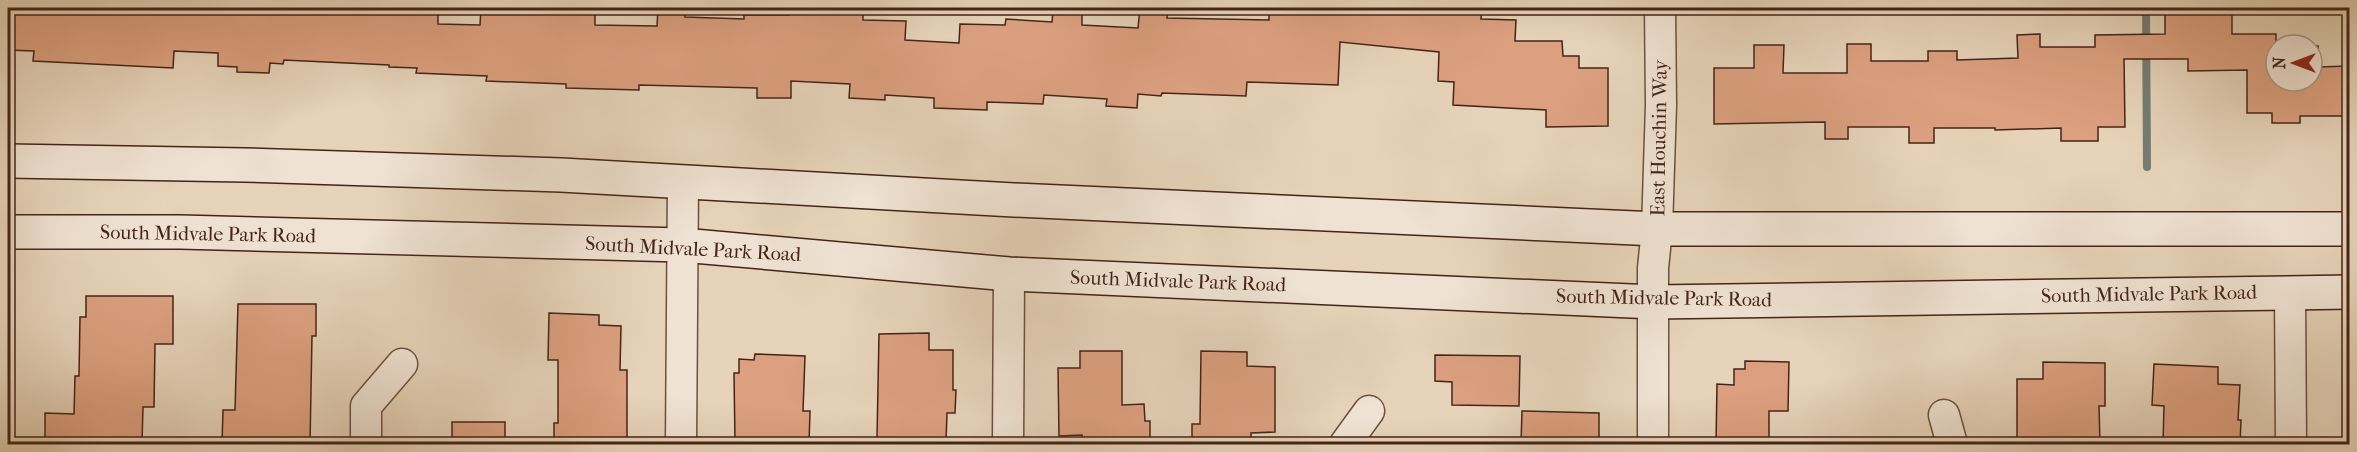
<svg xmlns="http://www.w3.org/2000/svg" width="2357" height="452" viewBox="0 0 2357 452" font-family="'IM FELL French Canon',serif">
  <rect width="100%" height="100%" fill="#e6d3b9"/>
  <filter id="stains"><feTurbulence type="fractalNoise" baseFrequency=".00333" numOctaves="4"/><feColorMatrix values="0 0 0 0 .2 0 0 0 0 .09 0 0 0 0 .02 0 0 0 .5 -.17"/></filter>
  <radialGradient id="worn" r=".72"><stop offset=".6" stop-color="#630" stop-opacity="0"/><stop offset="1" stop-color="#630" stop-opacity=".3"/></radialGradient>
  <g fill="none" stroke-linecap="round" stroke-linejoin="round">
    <path stroke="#767c74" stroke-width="8" d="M 2146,8 L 2147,167"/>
  </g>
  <path fill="#dca080" stroke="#452417" stroke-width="1.5" d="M 8,8 L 420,8 L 420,12 L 438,13 L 438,24 L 480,25 L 481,8 L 567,13 L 567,8 L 595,8 L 595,25 L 657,26 L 658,8 L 685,8 L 685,17 L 744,19 L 744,15 L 789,15 L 789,8 L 863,8 L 863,20 L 906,21 L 905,40 L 959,43 L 960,24 L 1005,25 L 1006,19 L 1052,22 L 1053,11 L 1082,13 L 1082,25 L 1138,28 L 1140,8 L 1168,8 L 1167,18 L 1269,20 L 1269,11 L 1315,12 L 1315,8 L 1482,8 L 1481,19 L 1516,20 L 1515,41 L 1562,41 L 1563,56 L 1579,56 L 1579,68 L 1608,68 L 1608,126 L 1546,127 L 1546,110 L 1453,105 L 1454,82 L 1438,81 L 1439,52 L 1340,42 L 1338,85 L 1247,82 L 1246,96 L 1162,93 L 1161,96 L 1138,94 L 1137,108 L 1106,106 L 1107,99 L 1044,95 L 1043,104 L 987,102 L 987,110 L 934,108 L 934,98 L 885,95 L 885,100 L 849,98 L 850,84 L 791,81 L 791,98 L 757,98 L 757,88 L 639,85 L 639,90 L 566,88 L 566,84 L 486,81 L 487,76 L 416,73 L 417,68 L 389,67 L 389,65 L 284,60 L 283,64 L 270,63 L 269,73 L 237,72 L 237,67 L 218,66 L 218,53 L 174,51 L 173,68 L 33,61 L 34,51 L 8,50 Z
    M 2165,8 L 2216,8 L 2216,13 L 2232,13 L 2232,34 L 2276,34 L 2276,81 L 2312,81 L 2312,46 L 2318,46 L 2318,67 L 2349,66 L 2349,116 L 2300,116 L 2300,123 L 2272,123 L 2272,113 L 2247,113 L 2247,70 L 2188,71 L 2188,59 L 2124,59 L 2125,127 L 2098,127 L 2098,141 L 2061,141 L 2061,128 L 1995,130 L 1995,128 L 1934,128 L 1934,143 L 1909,143 L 1909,127 L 1848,127 L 1848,139 L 1825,139 L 1825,122 L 1714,124 L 1714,68 L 1754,68 L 1754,45 L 1784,45 L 1783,73 L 1847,73 L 1847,44 L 1871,44 L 1871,61 L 1928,61 L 1928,51 L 1957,51 L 1957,60 L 2018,58 L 2017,35 L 2040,34 L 2040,47 L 2095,47 L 2095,35 L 2165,34 Z
    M 86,296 L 173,296 L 173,344 L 155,344 L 154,407 L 143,407 L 142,444 L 57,444 L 57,442 L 45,442 L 45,413 L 74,414 L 75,376 L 79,376 L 80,317 L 86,317 Z
    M 238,304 L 316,304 L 316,336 L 312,336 L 310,444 L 222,444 L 223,410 L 235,410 Z
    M 549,313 L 599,315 L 599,325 L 621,326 L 620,370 L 627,370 L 627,444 L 554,444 L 554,423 L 558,423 L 558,360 L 548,360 Z
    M 929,333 L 929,350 L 953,350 L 953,390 L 956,390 L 955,413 L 947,413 L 946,441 L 877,438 L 879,334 Z
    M 1080,351 L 1122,351 L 1122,405 L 1144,404 L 1145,421 L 1150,421 L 1150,444 L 1083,444 L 1082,435 L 1059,436 L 1058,368 L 1080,368 Z
    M 1201,351 L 1247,352 L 1247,366 L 1275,367 L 1275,432 L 1251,433 L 1251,444 L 1192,444 L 1192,424 L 1200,424 Z
    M 755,354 L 805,356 L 803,411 L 810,411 L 809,444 L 735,442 L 734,373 L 739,373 L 739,359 L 754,360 Z
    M 1435,355 L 1520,356 L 1519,406 L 1452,405 L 1452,382 L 1435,381 Z
    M 1745,361 L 1789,362 L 1788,411 L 1769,411 L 1769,444 L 1716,444 L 1717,384 L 1734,385 L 1734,369 L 1745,369 Z
    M 2043,362 L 2105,363 L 2105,406 L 2099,406 L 2100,444 L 2017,444 L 2017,379 L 2043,379 Z
    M 2154,364 L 2218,367 L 2218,384 L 2240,385 L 2238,420 L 2241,420 L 2240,444 L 2163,444 L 2164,406 L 2152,405 Z
    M 1522,411 L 1599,413 L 1599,443 L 1521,444 Z
    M 452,422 L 505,422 L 505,444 L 452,444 Z"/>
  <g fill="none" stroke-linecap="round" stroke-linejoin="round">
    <defs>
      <path id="street" d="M 2290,292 L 2291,444
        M 1944,415 L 1952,444
        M 366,444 L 366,406 L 402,364
        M 681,444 L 683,181
        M 1008,444 L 1009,274
        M 1345,444 L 1369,411
        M 1653,444 L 1653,268 L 1657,229 L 1661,105 L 1660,8"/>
      <path id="secondary" d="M 8,161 L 245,165 L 561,175 L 1014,200 L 1657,229 L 2350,229
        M 8,232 L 180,232 L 682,245 L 1009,274 L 1654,302 L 2350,292"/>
    </defs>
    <use href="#street" stroke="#6d5040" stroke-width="33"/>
    <use href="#secondary" stroke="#452417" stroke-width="36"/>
    <use href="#street" stroke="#efe2d2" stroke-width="30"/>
    <use href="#secondary" stroke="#efe2d2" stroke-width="33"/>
  </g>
  <g text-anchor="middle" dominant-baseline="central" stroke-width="6" stroke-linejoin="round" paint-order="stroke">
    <g font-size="20" fill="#452417" stroke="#efe2d2">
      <text transform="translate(1659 138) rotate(-89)">East Houchin Way</text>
      <text transform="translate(208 234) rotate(1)">South Midvale Park Road</text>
      <text transform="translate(693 249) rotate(3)">South Midvale Park Road</text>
      <text transform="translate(1178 281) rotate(2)">South Midvale Park Road</text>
      <text transform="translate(2149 294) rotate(-1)">South Midvale Park Road</text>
      <text transform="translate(1664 298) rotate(1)">South Midvale Park Road</text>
    </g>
  </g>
  <rect width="2357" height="452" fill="none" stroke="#e6d3b9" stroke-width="30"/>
  <rect x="9" y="9" width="2339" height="434" fill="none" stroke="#452417" stroke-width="3"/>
  <rect x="15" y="15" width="2327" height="422" fill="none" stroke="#452417" stroke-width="1.5"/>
  <g transform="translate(2294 63) rotate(270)"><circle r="28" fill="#efe2d2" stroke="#ab9687" stroke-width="1.5"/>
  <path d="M0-4.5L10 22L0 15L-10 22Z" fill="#8f2418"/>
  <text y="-9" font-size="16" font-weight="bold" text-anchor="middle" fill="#452417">N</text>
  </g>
  <rect width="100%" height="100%" filter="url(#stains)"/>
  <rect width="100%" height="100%" fill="url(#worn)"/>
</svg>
